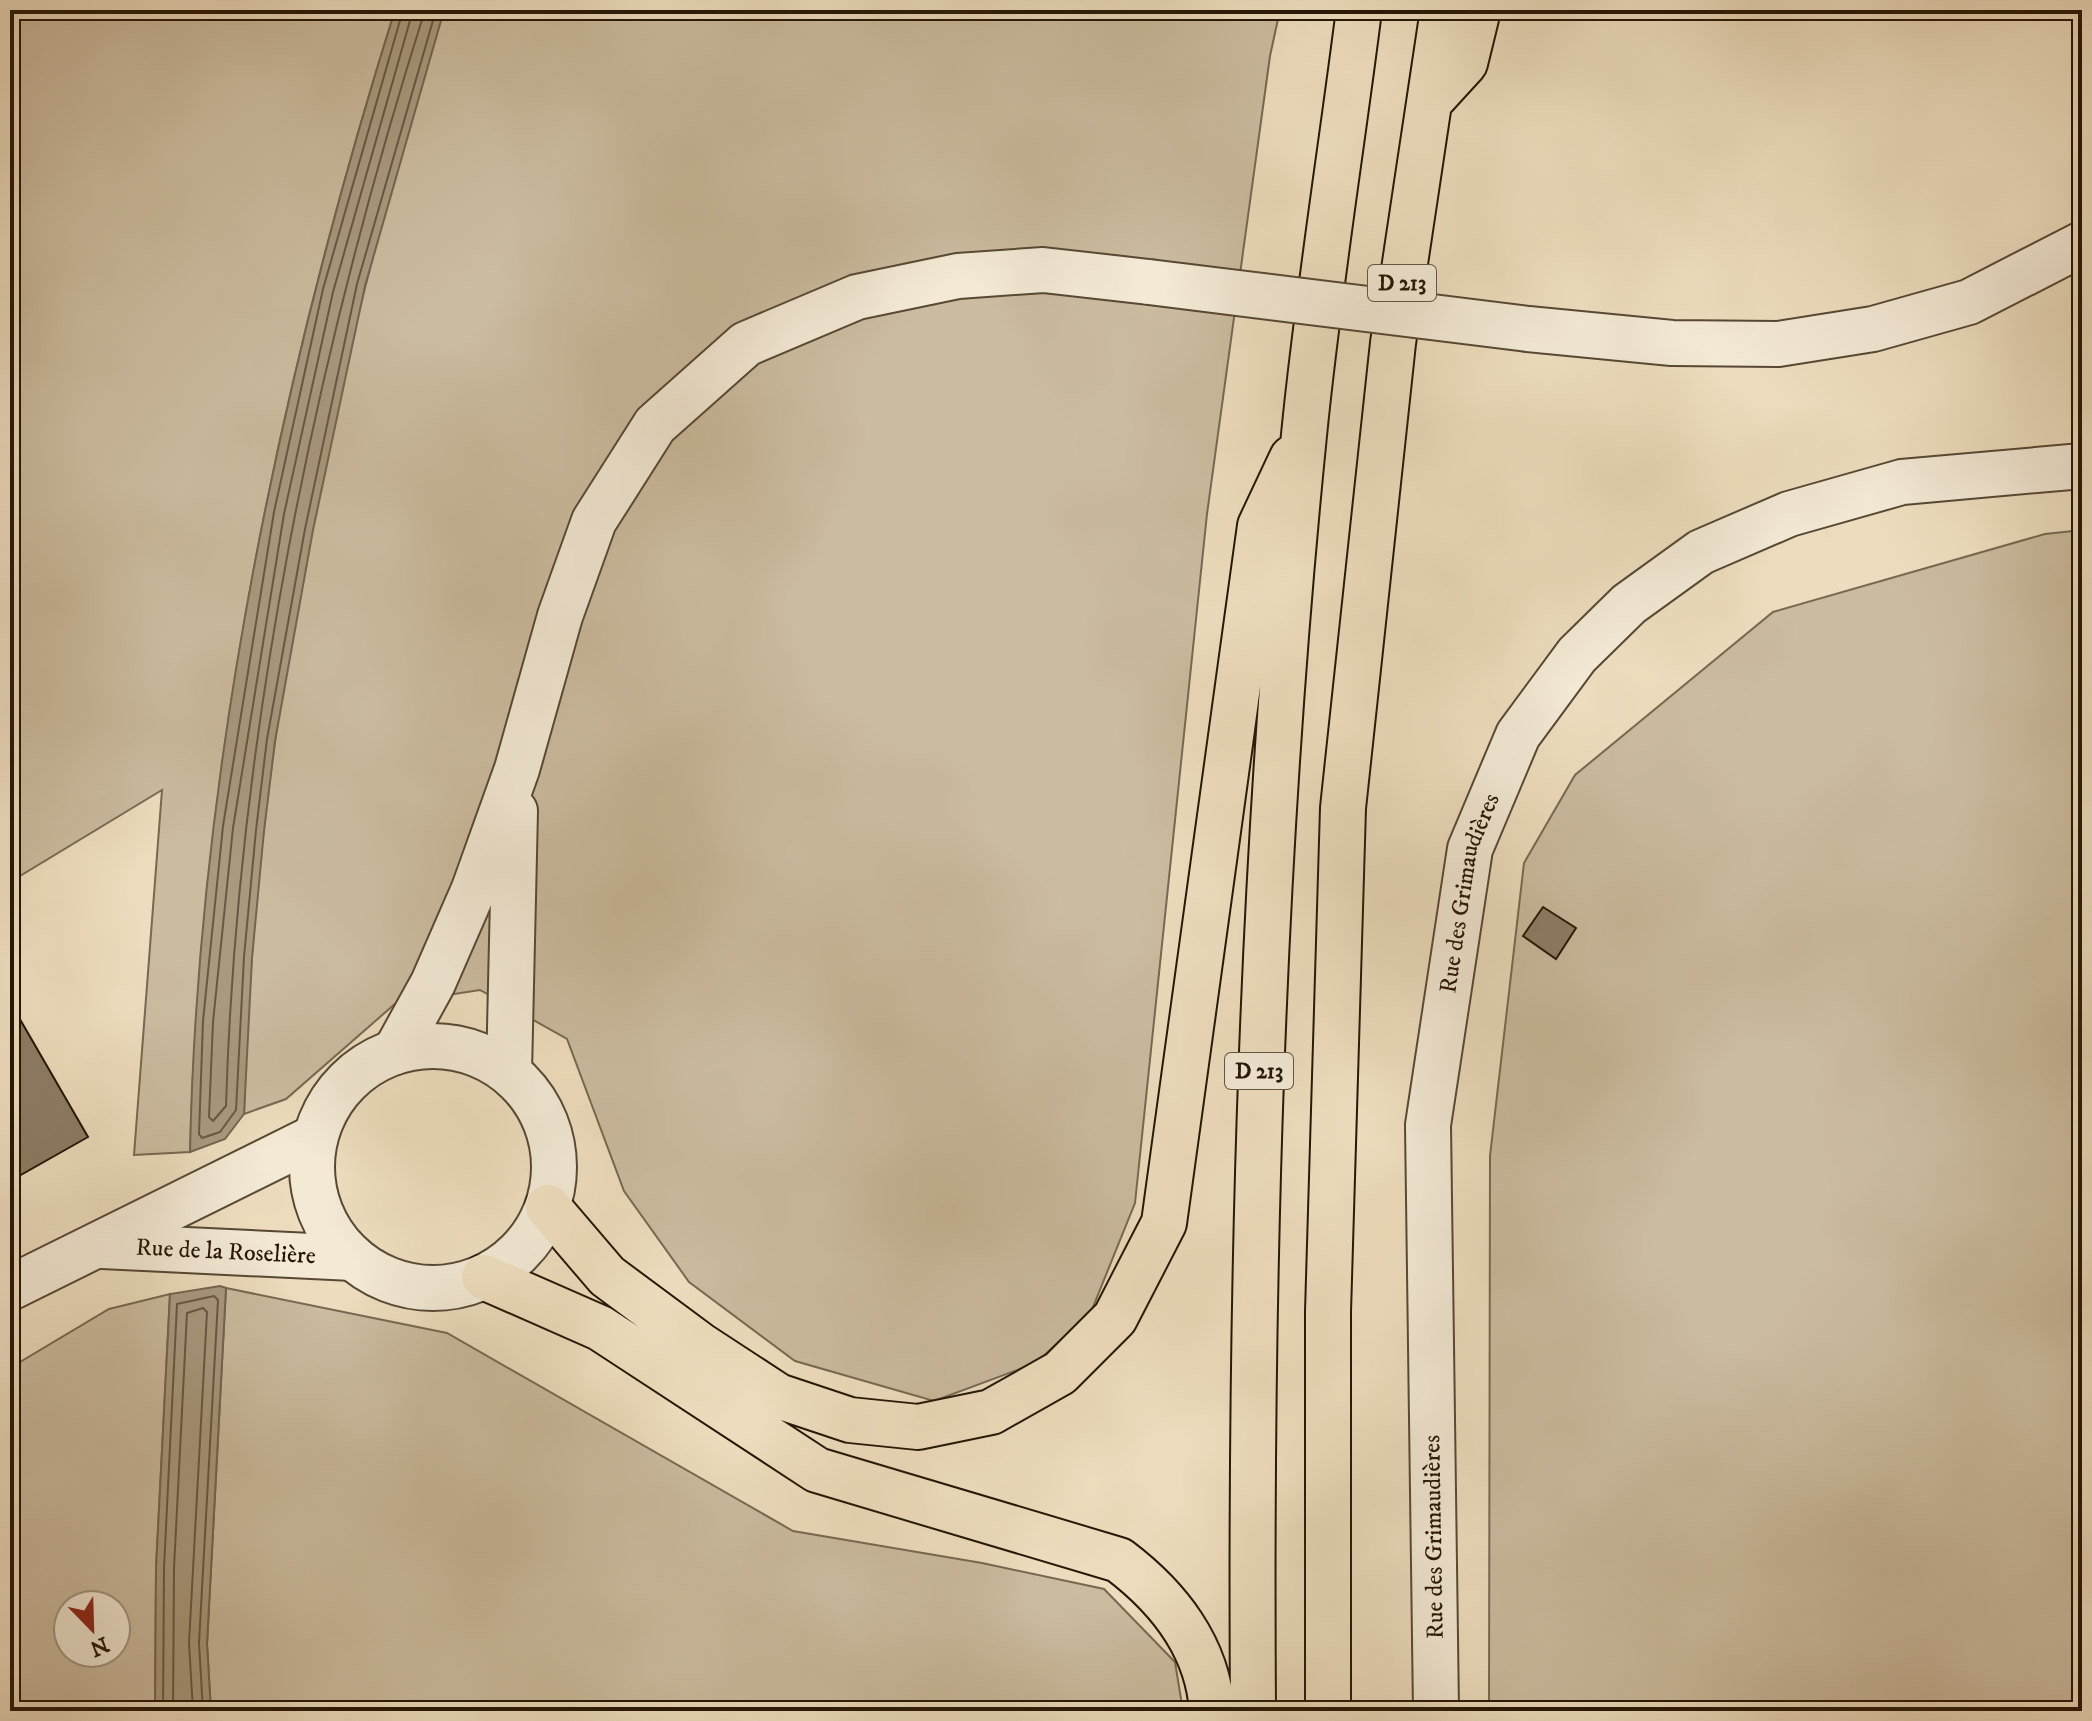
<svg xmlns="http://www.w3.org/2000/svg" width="2092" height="1721" viewBox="0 0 2092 1721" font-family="'IM FELL DW Pica',serif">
  <rect width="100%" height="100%" fill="#edddbe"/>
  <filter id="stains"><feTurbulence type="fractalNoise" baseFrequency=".0025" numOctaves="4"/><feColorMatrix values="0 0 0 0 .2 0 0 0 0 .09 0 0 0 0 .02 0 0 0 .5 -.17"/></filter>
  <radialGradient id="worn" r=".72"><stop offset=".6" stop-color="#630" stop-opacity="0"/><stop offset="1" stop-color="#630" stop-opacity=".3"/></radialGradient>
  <path fill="#cbbb9f" stroke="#786852" stroke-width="2" fill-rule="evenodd" d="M 10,10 L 395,10 C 280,376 200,767 190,1152 L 134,1155 L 162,790 L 10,882 Z
    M 444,10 L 1280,10 L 1270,56 L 1207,514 L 1135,1203 L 1091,1312 L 1036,1363 L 934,1401 L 795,1361 L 689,1282 L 624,1191 L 567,1039 L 480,990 L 396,1003 L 286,1099 L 244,1114 C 253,740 332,366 444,10 Z
    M 2082,530 L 2082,1711 L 1489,1711 L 1490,1156 L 1524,863 L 1575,775 L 1773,612 L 2045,534 Z
    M 226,1288 L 447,1333 L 793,1531 L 982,1563 L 1104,1589 L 1175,1662 L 1183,1711 L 211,1711 L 207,1644 Z
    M 170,1294 L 156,1568 L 155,1711 L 10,1711 L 10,1368 L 109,1309 ZM 68,1605 L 116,1605 L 116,1653 L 68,1653 Z"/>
  <path fill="#a9997f" stroke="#74654f" stroke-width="2" d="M 395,10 L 444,10 L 365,286 L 313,530 L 275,741 L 264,831 L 252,958 L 244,1114 L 225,1139 L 190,1152 C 198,769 281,374 395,10 Z
    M 220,1286 L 226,1288 L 207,1644 L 211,1711 L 155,1711 L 156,1568 L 170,1294 Z"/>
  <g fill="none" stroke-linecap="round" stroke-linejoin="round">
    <path stroke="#675842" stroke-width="2" d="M 403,10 L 323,289 L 274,512 L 223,826 L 203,1021 L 199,1134 L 202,1138 L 220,1132 L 236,1110 L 244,957 L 256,830 L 267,739 L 305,529 L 357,284 L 436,10
      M 413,10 L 333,292 L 284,514 L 233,828 L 213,1022 L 209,1117 L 213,1121 L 226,1106 C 237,738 314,361 425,10
      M 163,1711 L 164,1568 L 177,1304 L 214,1296 L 218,1300 L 199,1643 L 203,1711
      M 173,1711 L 174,1568 L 187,1313 L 203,1308 L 207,1312 L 189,1643 L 193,1711"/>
  </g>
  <path fill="#8d7d66" stroke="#251606" stroke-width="2" d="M 1543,907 L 1576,928 L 1556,959 L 1523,936 Z
    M 10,1002 L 88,1137 L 10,1181 Z"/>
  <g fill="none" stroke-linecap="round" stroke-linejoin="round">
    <defs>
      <g id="minor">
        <path d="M 1528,329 L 1672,343 L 1778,344 L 1873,329 L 1969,302 L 2082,244"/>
        <circle cx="433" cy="1167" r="121"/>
        <path d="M 395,1052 L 433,983 L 474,889 L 517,769 L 560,616 L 594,521 L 655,425 L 746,344 L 857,297 L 958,276 L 1043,270 L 1149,282"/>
        <path d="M 509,1072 L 515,811"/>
        <path id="s1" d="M 102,1246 L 353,1258"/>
        <path d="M 10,1288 L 315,1137"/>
        <path id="s2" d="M 1436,1711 L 1428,1125 L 1470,849 L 1518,735 L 1577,655 L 1629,604 L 1701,552 L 1789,514 L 1902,482 L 2082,466"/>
      </g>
      <path id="highway" d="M 1433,98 L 1465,63 L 1478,10
        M 548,1207 L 607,1276 L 700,1345 L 778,1396 L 850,1420 L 918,1427 L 991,1412 L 1060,1373 L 1115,1318 L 1164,1223 L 1260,526 L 1292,458
        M 484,1277 L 600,1328 L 817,1470 L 1119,1560 C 1168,1597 1208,1647 1212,1711
        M 1253,1711 C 1250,1285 1261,860 1304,435 C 1318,293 1341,152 1359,10
        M 1328,1711 L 1328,1312 L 1343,808 L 1393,343 L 1443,10"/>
    </defs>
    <use href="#minor" stroke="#574834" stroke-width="48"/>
    <use href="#highway" stroke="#251606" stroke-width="48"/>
    <use href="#minor" stroke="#f3e9d5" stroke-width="44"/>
    <use href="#highway" stroke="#edddbe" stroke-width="44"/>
    <defs>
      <path id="minor-bridge" d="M 1149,282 L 1528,329"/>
    </defs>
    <use href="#minor-bridge" stroke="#574834" stroke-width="48" stroke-linecap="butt"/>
    <use href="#minor-bridge" stroke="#f3e9d5" stroke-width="44"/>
  </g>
  <g text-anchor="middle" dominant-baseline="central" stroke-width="7" stroke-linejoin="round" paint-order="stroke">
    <g fill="#f3e9d5" stroke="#635544" stroke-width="2">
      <rect x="1368" y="265" width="68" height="36" rx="6"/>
      <rect x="1225" y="1053" width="68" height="36" rx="6"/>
    </g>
    <g font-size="22" font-weight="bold" fill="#251606">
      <text x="1402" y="283">D 213</text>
      <text x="1259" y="1071">D 213</text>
    </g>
    <g font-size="24" fill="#251606" stroke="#f3e9d5">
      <text stroke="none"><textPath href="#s2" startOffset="822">Rue des Grimaudières</textPath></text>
      <text stroke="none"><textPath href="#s1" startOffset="124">Rue de la Roselière</textPath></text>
      <text transform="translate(1434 1537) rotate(-91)">Rue des Grimaudières</text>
    </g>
  </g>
  <rect width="2092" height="1721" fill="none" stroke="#edddbe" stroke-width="40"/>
  <rect x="12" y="12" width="2068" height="1697" fill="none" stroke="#251606" stroke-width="4"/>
  <rect x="20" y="20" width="2052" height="1681" fill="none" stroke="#251606" stroke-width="2"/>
  <g transform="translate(92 1629) rotate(157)"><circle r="38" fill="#f3e9d5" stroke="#a19582" stroke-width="2"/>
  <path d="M0-6L14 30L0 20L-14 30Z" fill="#8f2418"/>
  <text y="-12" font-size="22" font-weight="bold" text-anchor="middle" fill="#251606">N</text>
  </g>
  <rect width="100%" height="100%" filter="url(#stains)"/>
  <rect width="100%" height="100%" fill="url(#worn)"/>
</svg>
